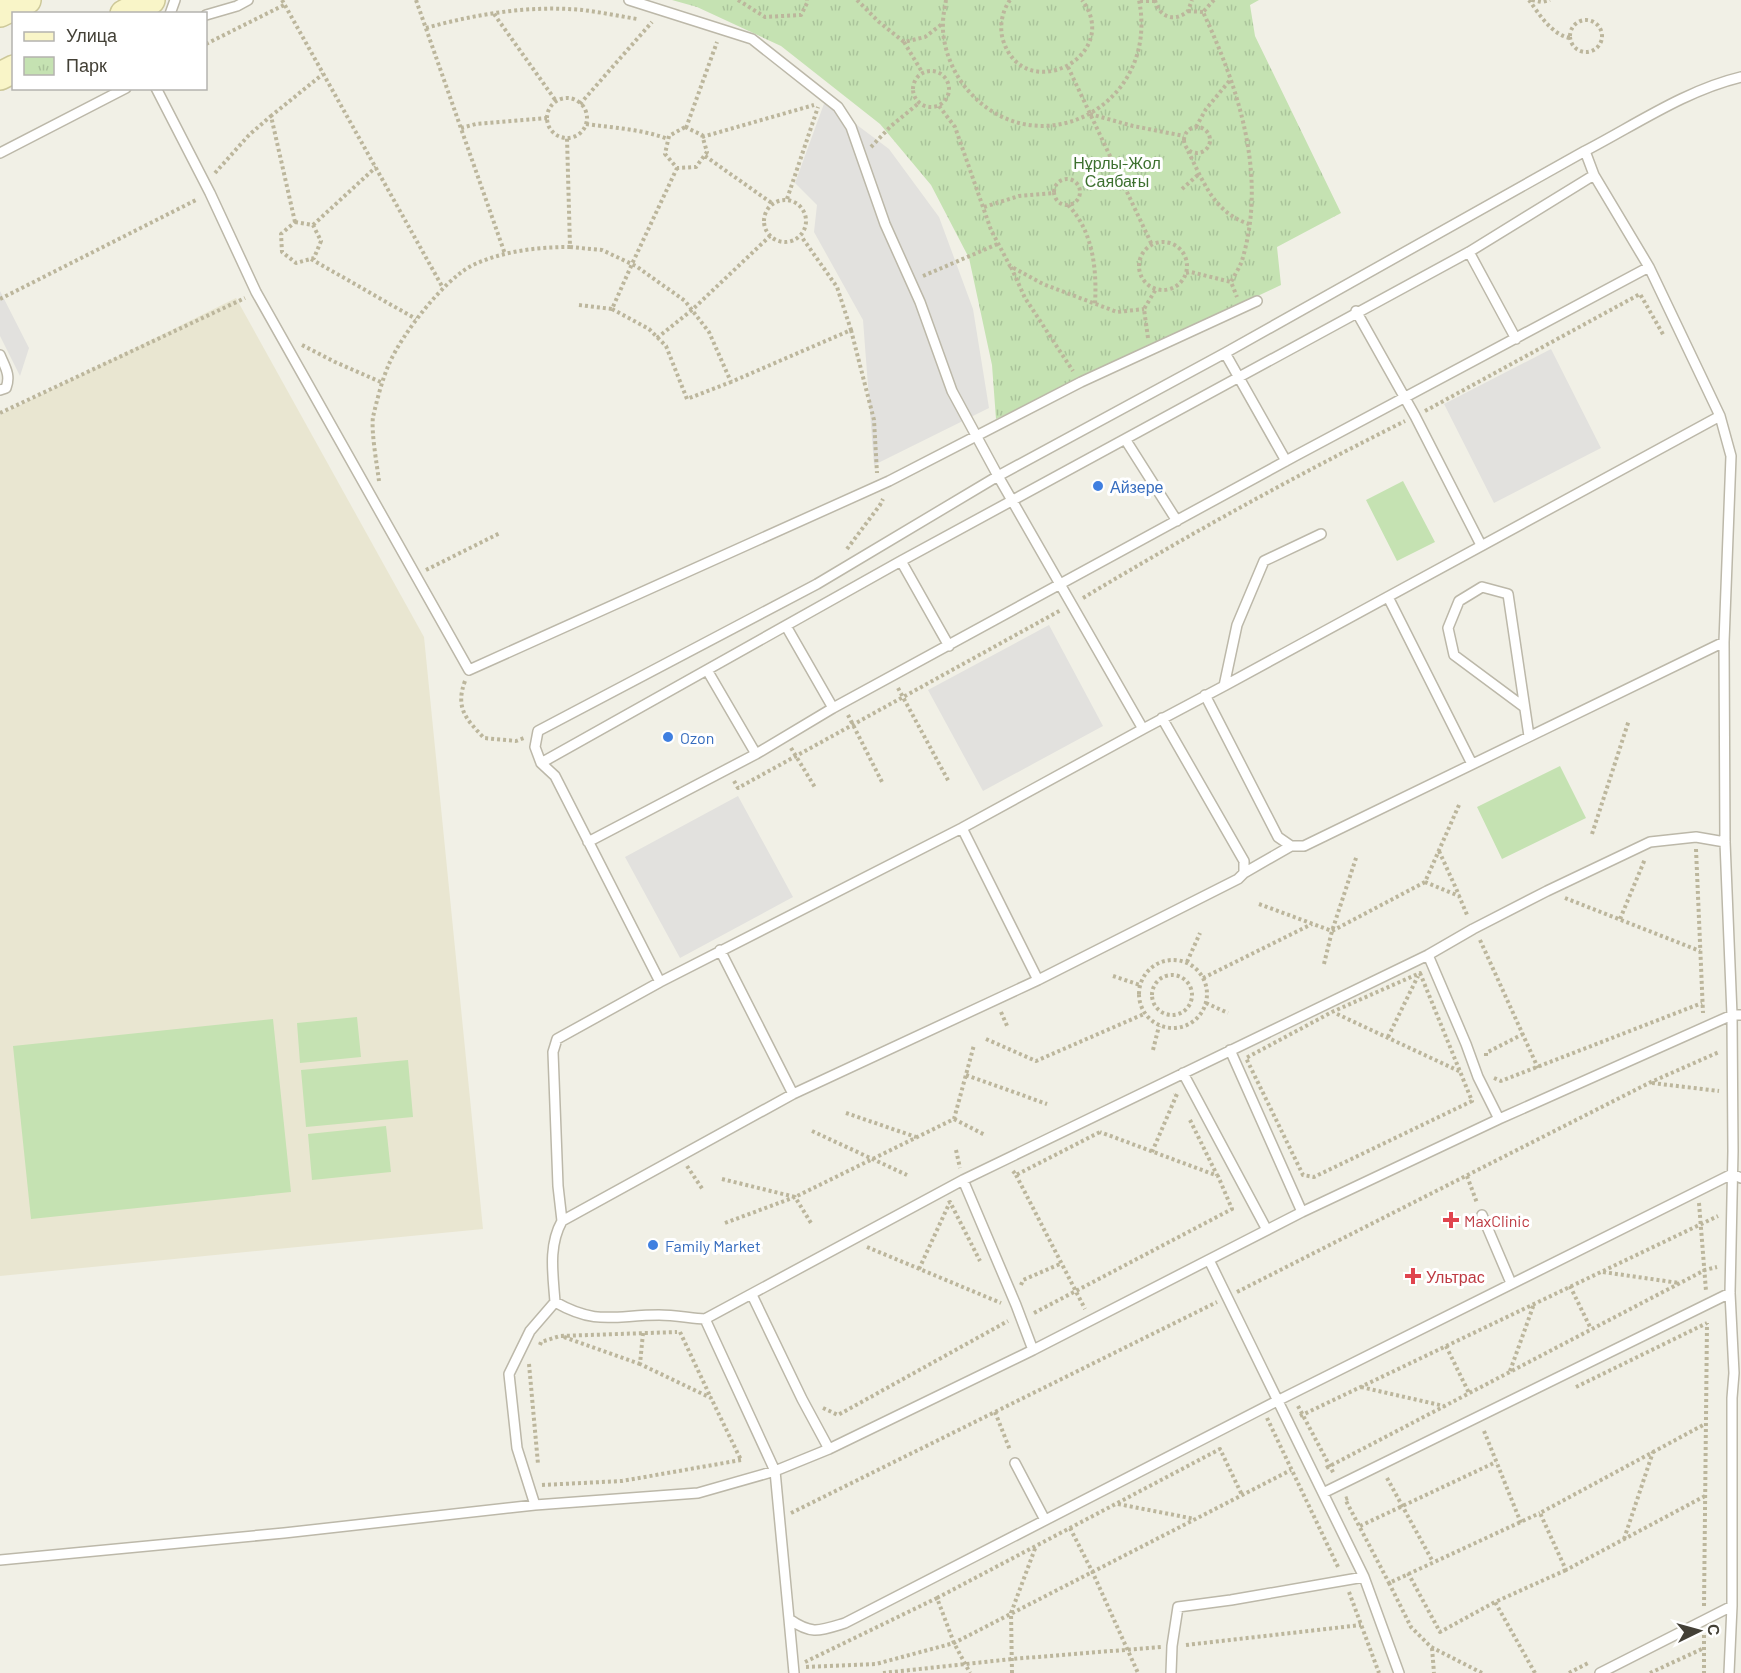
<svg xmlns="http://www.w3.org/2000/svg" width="1741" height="1673" viewBox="0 0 1741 1673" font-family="Barlow,sans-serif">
  <defs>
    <pattern id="park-tufts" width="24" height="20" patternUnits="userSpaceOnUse" patternTransform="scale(1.5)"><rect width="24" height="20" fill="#c5e2b2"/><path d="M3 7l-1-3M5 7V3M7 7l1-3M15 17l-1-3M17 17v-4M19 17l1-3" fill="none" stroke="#aac39a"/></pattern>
  </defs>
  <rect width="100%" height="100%" fill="#f1f0e6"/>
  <path fill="#e9e6d1" d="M 236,298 L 424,637 L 483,1229 L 0,1276 L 0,415 Z"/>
  <path fill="url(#park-tufts)" d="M 672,0 L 1259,0 L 1250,5 L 1255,36 L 1341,213 L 1277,247 L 1281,285 L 996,419 L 992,365 L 969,258 L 931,185 L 880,124 L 781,46 L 697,7 Z"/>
  <path fill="#c5e2b2" d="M 1403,481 L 1435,542 L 1397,561 L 1366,500 Z
    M 1560,766 L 1586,818 L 1502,859 L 1477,807 Z
    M 357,1017 L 361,1057 L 300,1063 L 297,1023 Z
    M 273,1019 L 291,1192 L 31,1219 L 13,1046 Z
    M 408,1060 L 413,1117 L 306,1127 L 301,1070 Z
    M 386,1126 L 391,1172 L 312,1180 L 308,1134 Z"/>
  <path fill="#e2e1de" d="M 825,101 L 889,149 L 939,217 L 973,309 L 989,408 L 874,465 L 863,320 L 814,232 L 817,205 L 795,183 Z
    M 0,291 L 29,348 L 20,376 L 0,336 Z
    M 1551,349 L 1601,448 L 1494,503 L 1444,404 Z
    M 1049,625 L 1103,726 L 983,791 L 928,690 Z
    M 738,796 L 793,897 L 680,958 L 625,857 Z"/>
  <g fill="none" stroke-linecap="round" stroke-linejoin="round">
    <defs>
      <path id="service" d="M 629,0 L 752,39 L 838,107 L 851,127 L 885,224 L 920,302 L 952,391 L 998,476 L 1225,353 L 1585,151
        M 170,14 L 175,0
        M 206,15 L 237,6 L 248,0
        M 156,88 L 210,193 L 256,292 L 469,670 L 889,481 L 1081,382 L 1257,301
        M 0,153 L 126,88
        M 1594,175 L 1585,151 C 1635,125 1686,90 1741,77
        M 1469,252 L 1516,339
        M 1356,311 L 1415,416 L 1481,545
        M 1225,353 L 1286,461
        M 0,355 C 5,367 11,375 6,388 L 0,390
        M 1125,439 L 1177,521
        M 901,561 L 949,646
        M 1388,597 L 1472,764
        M 786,626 L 833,708
        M 707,670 L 756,754
        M 1224,686 L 1720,416
        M 1205,695 L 1278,837 L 1291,846 L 1304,846 L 1724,642
        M 1524,707 L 1454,655 L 1448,628 L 1459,601 L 1482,587 L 1508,594 L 1529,736
        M 1143,729 L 1224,686 L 1237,625 L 1264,561 L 1321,534
        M 541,763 L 535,747 L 538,731 L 817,584 L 998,476 L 1143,729 L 962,828 L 660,982 L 557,1039 L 553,1052 L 558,1186 L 562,1221 L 793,1094 L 1038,980
        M 962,828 L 1038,980 L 1238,879 L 1244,873 L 1244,861 L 1162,718
        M 588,842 L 756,754 L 833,708 L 1295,456 L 1649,267
        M 1244,873 L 1291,846
        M 720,950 L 793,1094
        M 660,982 L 555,776 L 541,763 L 901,561 L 1469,252 L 1594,175 L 1649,267 L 1720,416 L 1731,456 L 1724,642 L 1725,842 L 1732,1015 L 1733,1151 L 1730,1293 L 1734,1373 L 1732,1398 L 1732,1606 L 1729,1673
        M 1230,1050 L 1302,1212
        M 1183,1073 L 1267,1230
        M 1499,1119 L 1732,1015 L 1741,1015
        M 963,1180 L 1016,1305 L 1033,1350
        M 1482,1215 L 1511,1283
        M 562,1221 C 548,1246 553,1274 555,1302 C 597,1326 615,1315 659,1315 C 674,1315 690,1318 705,1319 L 963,1180 L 1428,955 L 1473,929 L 1547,891 L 1650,842 L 1696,837 L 1725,842
        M 1209,1260 L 1364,1577 L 1399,1673
        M 752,1295 L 802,1399 L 829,1449 L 1033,1350 L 1302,1212 L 1499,1119 L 1478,1077 L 1466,1044 L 1428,955
        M 705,1319 L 775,1471 L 789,1619 C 812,1635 819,1631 845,1623 L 1279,1400 L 1732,1174 L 1741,1178
        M 1015,1463 L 1045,1520
        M 1323,1493 L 1730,1293
        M 535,1505 L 517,1448 L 509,1374 L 530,1331 L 555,1302
        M 0,1560 L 284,1533 L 535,1505 L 698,1493 L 775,1471 L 829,1449
        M 789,1619 L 794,1673
        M 1171,1673 L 1172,1646 L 1178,1607 L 1231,1600 L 1364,1577
        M 1600,1673 L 1732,1606"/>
      <path id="secondary" d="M 0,13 L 27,0
        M 124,14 L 151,0
        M 0,76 L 14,69"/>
    </defs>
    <use href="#service" stroke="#bcb8a9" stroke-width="12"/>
    <use href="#secondary" stroke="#cdc899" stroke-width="30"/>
    <path stroke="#bcb69c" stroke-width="4" stroke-dasharray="3 3" stroke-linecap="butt" d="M 282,0 L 443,288
      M 416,0 L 505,254
      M 738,0 L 765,17 L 801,15 L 807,3 L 807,0
      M 857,0 L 879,22 L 904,42 L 925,37 L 942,24
      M 946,0 C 945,7 943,15 943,23 C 942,43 950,66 962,83 C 1029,173 1161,110 1139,0
      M 1010,0 C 1002,11 999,27 1003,40 C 1024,107 1124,56 1082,0
      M 1155,0 C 1159,17 1174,23 1188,11 L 1192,0
      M 1214,0 L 1203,12 C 1238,87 1267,173 1243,257 C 1241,266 1235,274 1231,282 L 1237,297
      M 1529,0 C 1539,14 1552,35 1570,38
      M 1532,0 L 1542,2 L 1550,0
      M 1140,1 L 1155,1
      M 1188,11 L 1203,12
      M 494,14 L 556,101
      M1570 36a16 16 0 1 1 32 0a16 16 0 1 1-32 0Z
      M 426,28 C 476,14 530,5 582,10 C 600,12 619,16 637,19
      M 904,42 L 922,72
      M 206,44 L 284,5
      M 1068,67 L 1152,245
      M913 89a18 18 0 1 1 36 0a18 18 0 1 1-36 0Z
      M547 118a20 20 0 1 1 40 0a20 20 0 1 1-40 0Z
      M 580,104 L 652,22
      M 939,106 L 955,127 L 991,230 L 1010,266 L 1043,284 L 1117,312 L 1144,309
      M 1090,114 L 1133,126 L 1184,136
      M 586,124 C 615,128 641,129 668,139
      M1184 140a13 13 0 1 1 26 0a13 13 0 1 1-26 0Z
      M 685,127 L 702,135 L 707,152 L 696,167 L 677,168 L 665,154 L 669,136 Z
      M 1196,127 L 1206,109 L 1231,79
      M 461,128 L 476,124 L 547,118
      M 686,128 L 717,42
      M 702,137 L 814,105
      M 871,147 L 891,126 L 919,103
      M 1188,151 C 1203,181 1214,213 1249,224
      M 705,156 L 773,204
      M 215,173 L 249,135 L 271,116
      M1054 192a13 13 0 1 1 26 0a13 13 0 1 1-26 0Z
      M 1182,189 L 1199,174
      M 787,199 L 818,107
      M764 221a21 21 0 1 1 42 0a21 21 0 1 1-42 0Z
      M 1068,205 C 1093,231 1097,269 1095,304
      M 984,207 L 1019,196 L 1053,193
      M 295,222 L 271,116 L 323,74
      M 295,222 L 313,225 L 321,241 L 314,258 L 296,263 L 282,252 L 281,234 Z
      M 313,225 L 376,167
      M1139 266a24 24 0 1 1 48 0a24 24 0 1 1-48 0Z
      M 570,247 L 602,250 L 636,266 L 685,301 L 709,332 L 731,382 L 851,330 L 837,287 L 801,236
      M 311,259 L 416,319
      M 1011,267 L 1025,298 L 1073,371
      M 1186,273 L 1191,272 L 1231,282
      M 923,276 L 1000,243
      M 0,299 L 198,199
      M 579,305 L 612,309 L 632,264 L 677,168
      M 612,309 L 649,329 L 666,346 L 687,399 L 731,382
      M 851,330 L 874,420 L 877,473
      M 657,338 L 692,310 L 770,236
      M 1148,338 L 1144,309 L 1156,289
      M 302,345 L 335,362 L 383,383
      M 1425,411 L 1640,294 L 1664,336
      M 0,413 L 245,298
      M 379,481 C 377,465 371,432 373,417 C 377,400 382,380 389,364 C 402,334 443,281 471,266 C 502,251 537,247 570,247 L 567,138
      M 847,549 L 880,505 L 883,499
      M 426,570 L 500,533
      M 1083,598 C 1188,535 1295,476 1405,421
      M 465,681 C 455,708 466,719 484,738 L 516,741 L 524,738
      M 898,688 L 949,782
      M 848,715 L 882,782
      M 791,748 L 816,789
      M 734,781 L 738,788 L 1061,610
      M 1459,805 L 1425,882 L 1459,896 L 1468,917
      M 1592,834 L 1629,720
      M 1696,849 L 1703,1013
      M 1439,851 L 1459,895
      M 1565,898 L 1700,951
      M 1259,904 L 1332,931 L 1425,882
      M 1620,919 L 1645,859
      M 1480,940 L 1538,1068
      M1139 994a34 34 0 1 1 68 0a34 34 0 1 1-68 0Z
      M 1187,962 L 1200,933
      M 1324,964 L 1332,931 L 1357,855
      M 1420,973 L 1472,1101 L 1314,1177 L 1303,1175 L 1246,1058 L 1332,1012 Z
      M1152 995a20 20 0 1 1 40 0a20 20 0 1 1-40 0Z
      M 1113,976 L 1140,985
      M 1203,978 L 1312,924
      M 1206,1003 L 1228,1013
      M 1001,1012 L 1008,1028
      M 1337,1014 L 1461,1072
      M 1388,1037 L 1418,976
      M 986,1039 L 1036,1061 L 1144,1014
      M 1153,1050 L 1159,1026
      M 1486,1056 L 1486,1053 L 1523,1034
      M 966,1075 L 1047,1104
      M 1494,1078 L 1501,1081 L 1702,1003
      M 1652,1083 L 1719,1091
      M 846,1113 L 916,1137
      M 954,1119 L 985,1135
      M 1190,1120 L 1217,1175
      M 812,1131 L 907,1175
      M 956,1150 L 960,1168
      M 1152,1152 L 1177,1094 L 1174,1095
      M 687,1166 L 703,1190
      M 1013,1171 L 1016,1175 L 1100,1132
      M 1016,1175 L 1085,1309
      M 1467,1176 L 1477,1203
      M 722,1179 L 795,1197 L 954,1119 L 974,1045
      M 948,1203 L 950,1202 L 980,1261
      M 1699,1203 L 1706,1291
      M 725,1223 L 795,1197 L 811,1223
      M 867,1247 L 1001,1303
      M 919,1269 L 949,1204
      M 1603,1272 L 1679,1283
      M 1021,1285 L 1023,1280 L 1060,1264
      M 1570,1286 L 1591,1329
      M 1237,1292 L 1651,1082 L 1719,1052
      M 1034,1313 L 1232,1209 L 1218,1176 L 1100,1132
      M 680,1332 L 711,1398
      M 643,1333 L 640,1364 L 711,1398 L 741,1460
      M 564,1337 L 640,1364
      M 540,1345 L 541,1342 L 560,1336 L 677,1332
      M 1446,1346 L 1469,1393
      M 529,1364 L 538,1464
      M 1510,1371 L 1534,1304
      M 1361,1387 L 1444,1406
      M 1576,1387 L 1707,1323
      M 1298,1406 L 1334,1474
      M 823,1408 L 838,1415 L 1008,1321
      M 995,1412 L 1010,1450
      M 1300,1416 L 1718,1216
      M 1267,1418 L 1339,1569
      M 1484,1431 L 1521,1523
      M 1326,1468 L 1705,1270 L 1717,1267
      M 1387,1478 L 1433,1562
      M 542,1485 L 622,1481 L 741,1460
      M 1705,1496 L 1566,1570 L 1540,1513 L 1705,1424
      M 1348,1498 L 1345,1499 L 1389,1583
      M 1118,1504 L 1195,1519
      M 791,1513 L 1217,1302
      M 1360,1526 L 1496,1462
      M 1070,1528 L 1092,1571 L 1138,1673
      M 1624,1539 L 1653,1452
      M 1408,1573 L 1440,1632 L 1495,1602
      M 1349,1592 L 1379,1673
      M 937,1598 L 1220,1449 L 1242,1495
      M 1704,1606 L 1707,1323
      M 1704,1635 L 1704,1673
      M 1186,1645 L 1361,1625
      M 1432,1648 L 1434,1673
      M 805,1662 L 937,1598 L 954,1643 L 970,1673
      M 806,1667 L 876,1664 L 954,1643 L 1291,1470
      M 883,1673 L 1012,1659 L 1161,1647
      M 1012,1673 L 1011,1613 L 1036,1546
      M 1482,1673 L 1431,1647 L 1411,1627 L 1389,1583 L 1540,1513
      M 1535,1673 L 1495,1602 L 1566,1570
      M 1569,1673 L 1590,1662
      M 1650,1673 L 1704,1648"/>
    <use href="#service" stroke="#fff" stroke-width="9"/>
    <use href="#secondary" stroke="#f9f5c8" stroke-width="27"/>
  </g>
  <g fill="#3f7fe0" stroke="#fff" stroke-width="2">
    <circle cx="1098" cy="486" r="6"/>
    <circle cx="668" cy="737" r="6"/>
    <circle cx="653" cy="1245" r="6"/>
  </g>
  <g fill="#e0444e" stroke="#fff" stroke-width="2">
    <path d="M1448 1211h6v6h6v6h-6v6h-6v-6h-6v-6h6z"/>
    <path d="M1410 1267h6v6h6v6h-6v6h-6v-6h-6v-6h6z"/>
  </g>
  <g text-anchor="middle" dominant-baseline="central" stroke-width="6" stroke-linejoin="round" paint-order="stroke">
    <g font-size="16" fill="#3d702f" stroke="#fff">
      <text x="1117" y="162">Нұрлы-Жол<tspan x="1117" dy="18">Саябағы</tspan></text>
    </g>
    <g font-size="16" fill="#366cbe" stroke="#fff" text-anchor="start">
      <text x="1110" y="486">Айзере</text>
      <text x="680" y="737">Ozon</text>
      <text x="665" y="1245">Family Market</text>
    </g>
    <g font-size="16" fill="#be3a42" stroke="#fff" text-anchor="start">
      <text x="1464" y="1220">MaxClinic</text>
      <text x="1426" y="1276">Ультрас</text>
    </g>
  </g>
  <rect x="12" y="12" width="195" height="78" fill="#ffffff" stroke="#b4b3af" stroke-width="1.5"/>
  <rect x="24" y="32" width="30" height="9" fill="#f9f5c8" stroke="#b4b3af" stroke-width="1.5"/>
  <text x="66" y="42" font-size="18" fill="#434036">Улица</text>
  <rect x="24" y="57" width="30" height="18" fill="url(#park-tufts)" stroke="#b4b3af" stroke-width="1.5"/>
  <text x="66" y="72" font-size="18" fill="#434036">Парк</text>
  <g transform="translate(1699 1631) rotate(85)" stroke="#ffffff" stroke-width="4.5" paint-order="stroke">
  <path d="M0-4.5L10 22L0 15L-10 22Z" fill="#434036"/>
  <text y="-9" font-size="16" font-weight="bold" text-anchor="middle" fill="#434036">С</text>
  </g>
</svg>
